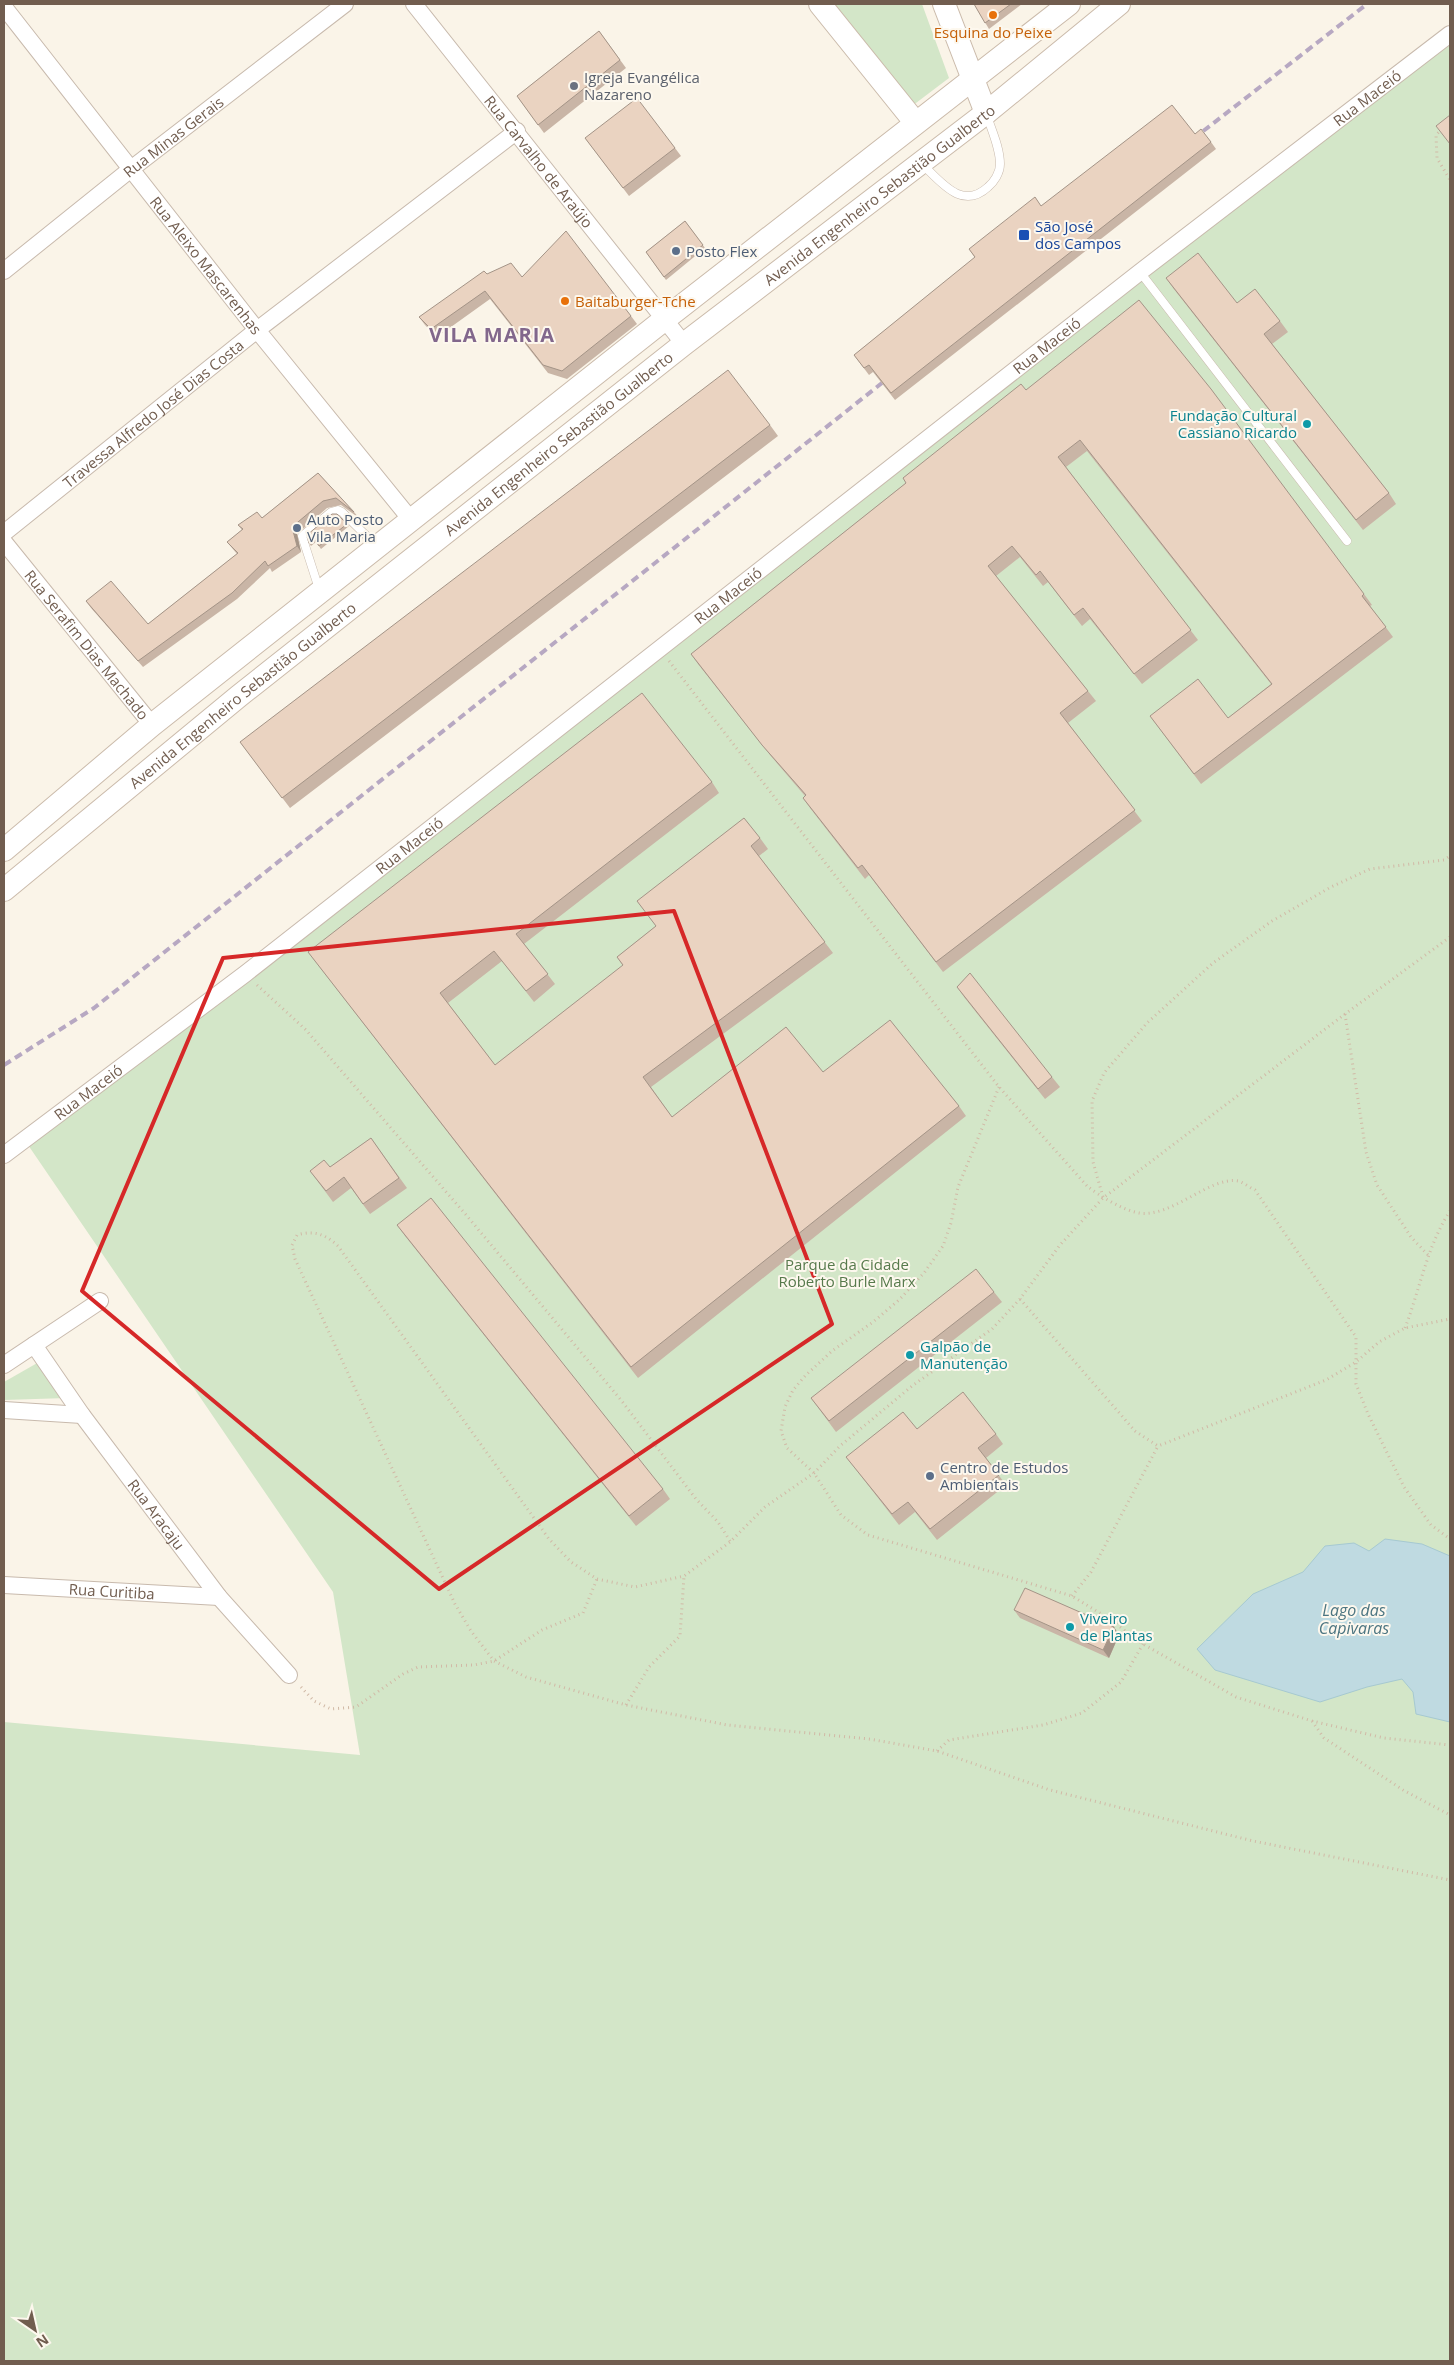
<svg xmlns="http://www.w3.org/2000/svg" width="1454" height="2365" viewBox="0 0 1454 2365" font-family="'Open Sans',sans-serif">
  <rect width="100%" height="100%" fill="#faf4e8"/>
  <path fill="#d3e6c8" d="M 827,4 L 922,4 L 949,78 L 912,106 Z
    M 1450,41 L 1450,2361 L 4,2361 L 4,1722 L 360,1755 L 333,1592 L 26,1142 L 652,655 Z
    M 39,1362 L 67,1398 L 4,1400 L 4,1382 Z"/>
  <path fill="#bfdae1" stroke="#a6c9d1" d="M 1385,1539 L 1422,1544 L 1450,1556 L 1450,1722 L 1416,1714 L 1413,1692 L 1402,1679 L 1367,1687 L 1320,1702 L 1215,1670 L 1197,1649 L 1253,1594 L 1303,1572 L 1325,1546 L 1354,1543 L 1369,1551 Z"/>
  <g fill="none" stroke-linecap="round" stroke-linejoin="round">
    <defs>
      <path id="lane" d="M 922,164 C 941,182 962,211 988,187 C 994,182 1000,173 1000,164 C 1000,148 992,131 987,116
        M 1140,272 L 1347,541
        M 319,589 L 302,536 L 331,512 L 338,510 L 342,512 L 377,546"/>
      <g id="street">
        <path id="s1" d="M 414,4 L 684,344"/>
        <path id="s2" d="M 4,7 L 257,330 L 412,521"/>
        <path id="s3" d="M 4,271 L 131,169 L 345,4"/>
        <path id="s4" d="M 4,533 L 257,330 L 517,131"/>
        <path id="s5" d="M 4,542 L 152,725"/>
        <path id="s6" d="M 4,1155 L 245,974 L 1140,272 L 1450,34"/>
        <path id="s7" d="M 34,1345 L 82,1415 L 219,1597 L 289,1675"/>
        <path d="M 4,1365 L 100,1301"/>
        <path d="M 4,1410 L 82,1415"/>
        <path id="s8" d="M 4,1585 L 219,1597"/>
      </g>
      <g id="secondary">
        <path d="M 820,4 L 915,122"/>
        <path d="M 944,4 L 986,113"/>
        <path d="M 4,850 L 152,725 L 665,319 L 1069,4"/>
        <path id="s9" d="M 4,890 L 239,696 L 684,344 L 986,113 L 1119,4"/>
      </g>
    </defs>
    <use href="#lane" stroke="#c8baad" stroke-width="9"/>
    <use href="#street" stroke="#c8baad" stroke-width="18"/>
    <use href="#secondary" stroke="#cbbbab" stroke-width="24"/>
    <path stroke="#d1b9a6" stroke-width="3" stroke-dasharray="1 4" stroke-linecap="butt" d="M 1442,129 L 1436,135 L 1437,158 L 1450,180
      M 669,661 L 999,1087 L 1087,1186 C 1100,1196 1122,1210 1139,1213 C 1172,1218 1210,1176 1238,1181 C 1243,1182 1250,1188 1255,1190 L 1356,1337 L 1356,1384 L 1368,1414 L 1404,1487 L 1431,1525 L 1450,1539
      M 1450,937 L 1345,1014 L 1103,1198 L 1060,1245 L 1020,1299 L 992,1329 L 912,1386 L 840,1446 L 814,1473 L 765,1507 L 730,1542 L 684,1576 L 635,1587 L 597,1579 L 571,1562 L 549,1539 L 338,1246 C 325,1234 314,1230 297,1235 L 292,1245 L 295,1259 L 455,1604 L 471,1631 L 494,1661 L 526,1677 L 626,1705 L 727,1725 L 869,1739 L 937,1751 L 1050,1790 L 1253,1841 L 1450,1880
      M 257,985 L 306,1030 L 467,1216 L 621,1400 L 696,1499 L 718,1522 L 730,1541
      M 1345,1014 L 1366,1152 L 1377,1185 L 1411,1237 L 1429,1256
      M 999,1087 L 958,1187 L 951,1223 L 943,1246 L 924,1273 L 899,1300 L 873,1322 L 832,1351 L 806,1375 L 793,1390 L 785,1407 L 781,1431 L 787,1448 L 814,1473 L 841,1515 L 868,1535 L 1072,1596 L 1111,1620 L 1143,1644 L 1236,1697 L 1312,1721 L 1384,1738 L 1450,1745
      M 1103,1197 L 1093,1162 L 1092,1101 L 1104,1073 L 1147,1023 L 1213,963 L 1272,921 L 1331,887 L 1370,869 L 1444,860 L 1450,856
      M 1020,1299 L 1135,1431 L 1158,1446 L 1326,1380 L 1356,1362 L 1379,1342 L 1405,1328 L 1450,1319
      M 1405,1328 C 1420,1289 1427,1246 1450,1211
      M 1072,1596 L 1091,1572 L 1158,1446
      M 301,1687 L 314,1701 L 331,1709 L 356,1707 L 403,1674 L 418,1667 L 474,1665 L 494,1661 L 542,1630 L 583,1613 L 597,1579
      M 626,1705 L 649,1667 L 680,1636 L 684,1576
      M 1312,1721 L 1324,1738 L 1403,1790 L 1450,1815
      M 937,1751 L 949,1740 L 1043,1725 L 1082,1713 L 1121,1682 L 1143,1644"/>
    <use href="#lane" stroke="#fff" stroke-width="8"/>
    <use href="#street" stroke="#fff" stroke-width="16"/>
    <use href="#secondary" stroke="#fff" stroke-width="22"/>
    <path stroke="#b7a8c2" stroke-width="4" stroke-dasharray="8 5" stroke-linecap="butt" d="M 1193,139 L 1367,4
      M 4,1065 L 94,1008 L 892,375"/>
  </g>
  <path fill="#c9b5a6" d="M 974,4 L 1022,4 L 989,29 Z
    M 599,31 L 626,68 L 544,133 L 517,96 Z
    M 1195,134 L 1211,142 L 1216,149 L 895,400 L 873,372 L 869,375 L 854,355 L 975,258 L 969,249 L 1042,206 Z
    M 585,138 L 675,148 L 681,156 L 629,196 Z
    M 685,221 L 705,248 L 666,280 L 646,252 Z
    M 487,274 L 522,277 L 631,316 L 637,324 L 567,379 L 548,373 L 490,299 L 437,337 L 425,325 L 419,317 Z
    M 1166,278 L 1237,303 L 1280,321 L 1288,332 L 1272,344 L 1389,493 L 1396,504 L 1363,530 L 1173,288 Z
    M 1026,390 L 1364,594 L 1372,605 L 1370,606 L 1393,637 L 1201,784 L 1150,716 L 1228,718 L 1271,684 L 1087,451 L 1066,467 L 1198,640 L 1142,684 L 1090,619 L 1082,626 L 1048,582 L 1043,586 L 1020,557 L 996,576 L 1096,701 L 1068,723 L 1142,821 L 943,972 L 869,875 L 865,879 L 810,808 L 803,798 L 805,796 L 770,755 L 698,664 L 691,654 L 906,483 L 903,478 Z
    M 770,425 L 778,436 L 290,808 L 240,742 Z
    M 318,473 L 354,512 L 359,518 L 341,505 L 327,508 L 297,534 L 301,552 L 272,572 L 270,568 L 237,599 L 143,667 L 91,608 L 86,601 L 148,624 L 237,554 L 227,542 L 242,530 L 238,525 L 262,518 Z
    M 347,524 L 349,526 L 321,549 L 316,542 L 311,546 L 309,543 L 307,535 Z
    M 712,782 L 719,793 L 524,944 L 555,984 L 534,1002 L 502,961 L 448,1003 L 495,1065 L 623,966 L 617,957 L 656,926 L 637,901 L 760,838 L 768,849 L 759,856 L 833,953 L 651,1087 L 672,1117 L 823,1072 L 959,1106 L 966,1116 L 638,1378 L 308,952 Z
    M 957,987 L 1052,1077 L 1060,1087 L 1045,1099 L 964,997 Z
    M 371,1138 L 407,1188 L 370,1214 L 351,1188 L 333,1202 L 310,1171 L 330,1167 Z
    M 397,1225 L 663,1489 L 670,1499 L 636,1526 L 405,1236 Z
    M 994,1292 L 1002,1302 L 836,1432 L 811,1398 Z
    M 917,1429 L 996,1434 L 1003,1444 L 986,1458 L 1006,1485 L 937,1540 L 915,1512 L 899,1525 L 854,1467 L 846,1457 Z
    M 1014,1610 L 1114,1627 L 1119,1635 L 1109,1658 L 1020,1618 Z"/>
  <path fill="#a49487" d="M 292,527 L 297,534 L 301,552 L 297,546 Z
    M 1114,1627 L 1119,1635 L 1109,1658 L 1103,1650 Z"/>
  <path fill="#ead3c1" stroke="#a49487" d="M 974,4 L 1011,4 L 985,23 Z
    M 599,31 L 620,60 L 538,125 L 517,96 Z
    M 637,98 L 675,148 L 623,188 L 585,138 Z
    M 1172,105 L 1195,134 L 1201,129 L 1211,142 L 891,393 L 869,365 L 864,368 L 854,355 L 975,257 L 969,249 L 1035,197 L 1041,206 Z
    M 1450,115 L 1450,144 L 1436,126 Z
    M 685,221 L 703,245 L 664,277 L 646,252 Z
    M 566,231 L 631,316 L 562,371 L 543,365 L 485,291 L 431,329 L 419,317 L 484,271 L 487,274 L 511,263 L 522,277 Z
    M 1198,253 L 1237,303 L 1255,289 L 1280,321 L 1264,334 L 1389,493 L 1356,520 L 1166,278 Z
    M 1139,300 L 1211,389 L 1364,594 L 1362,596 L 1386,627 L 1194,774 L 1150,716 L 1198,679 L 1228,718 L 1272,684 L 1080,440 L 1058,457 L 1191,630 L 1134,674 L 1083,608 L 1074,615 L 1040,571 L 1036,575 L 1012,546 L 988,566 L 1088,691 L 1060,713 L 1135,810 L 936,962 L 862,865 L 858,868 L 803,798 L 806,795 L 762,745 L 691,654 L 906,483 L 903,478 L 1021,384 L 1026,390 Z
    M 728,370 L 770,425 L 282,798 L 240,742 Z
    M 318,473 L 354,512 L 336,498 L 323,501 L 292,527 L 297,546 L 268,566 L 265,561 L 232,593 L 138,661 L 86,601 L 111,581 L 148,624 L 238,553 L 227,542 L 243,529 L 238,525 L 257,512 L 262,518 Z
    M 332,514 L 337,514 L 347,524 L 319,546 L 315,540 L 309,543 L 307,535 Z
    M 642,693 L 712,782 L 516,934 L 548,974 L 526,991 L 494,951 L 440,993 L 495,1065 L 623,965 L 617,957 L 656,926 L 637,901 L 744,818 L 760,838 L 751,846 L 825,942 L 643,1077 L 672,1117 L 786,1027 L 823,1072 L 890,1020 L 959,1106 L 631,1367 L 308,952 Z
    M 970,973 L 1052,1077 L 1038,1089 L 957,987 Z
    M 371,1138 L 399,1178 L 363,1204 L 344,1177 L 326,1191 L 310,1171 L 324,1160 L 330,1167 Z
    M 431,1198 L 663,1489 L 629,1516 L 397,1225 Z
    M 976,1269 L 994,1292 L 829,1421 L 811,1398 Z
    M 963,1392 L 996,1434 L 978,1448 L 999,1475 L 930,1529 L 908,1502 L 892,1514 L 846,1457 L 903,1412 L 917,1429 Z
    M 1025,1588 L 1114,1627 L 1103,1650 L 1014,1610 Z"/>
  <path fill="none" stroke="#d62828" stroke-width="4" stroke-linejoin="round" d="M 674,911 L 832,1324 L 439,1589 L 82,1291 L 223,958 Z"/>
  <g fill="#e8710a" stroke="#fdf8ee" stroke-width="2">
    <circle cx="993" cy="15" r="5"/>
    <circle cx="565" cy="301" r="5"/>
  </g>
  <circle fill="#6b7280" stroke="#fdf8ee" stroke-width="2" cx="574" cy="86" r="5"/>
  <rect fill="#1a4fb4" stroke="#fdf8ee" stroke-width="2" x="1018" y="229" width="12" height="12" rx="2.5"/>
  <g fill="#5c6f8a" stroke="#fdf8ee" stroke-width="2">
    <circle cx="676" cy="251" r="5"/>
    <circle cx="297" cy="528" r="5"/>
    <circle cx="930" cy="1476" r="5"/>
  </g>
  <g fill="#0f9aa8" stroke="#fdf8ee" stroke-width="2">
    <circle cx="1307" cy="424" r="5"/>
    <circle cx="910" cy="1355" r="5"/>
    <circle cx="1070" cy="1627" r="5"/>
  </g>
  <g text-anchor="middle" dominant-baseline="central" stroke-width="4" stroke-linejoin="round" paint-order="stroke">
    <g font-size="15" fill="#c56008" stroke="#fdf8ee">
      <text x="993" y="32">Esquina do Peixe</text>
      <text x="575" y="301" text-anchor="start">Baitaburger-Tche</text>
    </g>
    <g font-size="15" fill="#5b616d" stroke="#fdf8ee" text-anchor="start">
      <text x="584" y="77">Igreja Evangélica<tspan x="584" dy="17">Nazareno</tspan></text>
    </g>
    <g font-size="15" fill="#715d4f" stroke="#fdf8ee">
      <text stroke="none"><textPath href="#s6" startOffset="1725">Rua Maceió</textPath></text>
      <text stroke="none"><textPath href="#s3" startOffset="216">Rua Minas Gerais</textPath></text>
      <text stroke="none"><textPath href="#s1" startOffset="201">Rua Carvalho de Araújo</textPath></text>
      <text stroke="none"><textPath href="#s9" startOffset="1118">Avenida Engenheiro Sebastião Gualberto</textPath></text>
      <text stroke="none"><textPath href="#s2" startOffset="328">Rua Aleixo Mascarenhas</textPath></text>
      <text stroke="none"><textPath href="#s6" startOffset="1320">Rua Maceió</textPath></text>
      <text stroke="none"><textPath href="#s4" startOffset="191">Travessa Alfredo José Dias Costa</textPath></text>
      <text stroke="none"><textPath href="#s9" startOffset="712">Avenida Engenheiro Sebastião Gualberto</textPath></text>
      <text stroke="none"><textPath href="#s6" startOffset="915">Rua Maceió</textPath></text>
      <text stroke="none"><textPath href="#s5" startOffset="132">Rua Serafim Dias Machado</textPath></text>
      <text stroke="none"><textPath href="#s9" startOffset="308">Avenida Engenheiro Sebastião Gualberto</textPath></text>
      <text stroke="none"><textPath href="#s6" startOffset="510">Rua Maceió</textPath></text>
      <text stroke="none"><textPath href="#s6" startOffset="105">Rua Maceió</textPath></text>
      <text stroke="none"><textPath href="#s7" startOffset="209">Rua Aracaju</textPath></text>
      <text stroke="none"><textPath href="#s8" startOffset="108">Rua Curitiba</textPath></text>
    </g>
    <g font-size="15" fill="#164399" stroke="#fdf8ee" text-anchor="start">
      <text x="1035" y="226">São José<tspan x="1035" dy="17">dos Campos</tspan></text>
    </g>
    <g font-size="15" fill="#4e5e75" stroke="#fdf8ee" text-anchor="start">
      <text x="686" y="251">Posto Flex</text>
      <text x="307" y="519">Auto Posto<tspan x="307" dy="17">Vila Maria</tspan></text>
      <text x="940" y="1467">Centro de Estudos<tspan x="940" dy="17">Ambientais</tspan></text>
    </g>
    <g font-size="15" fill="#0d838f" stroke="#fdf8ee" text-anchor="start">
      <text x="1297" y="415" text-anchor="end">Fundação Cultural<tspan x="1297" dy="17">Cassiano Ricardo</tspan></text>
      <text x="920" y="1346">Galpão de<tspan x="920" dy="17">Manutenção</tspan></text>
      <text x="1080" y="1618">Viveiro<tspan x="1080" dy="17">de Plantas</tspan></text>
    </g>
    <g font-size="15" fill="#577a4c" stroke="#fdf8ee">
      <text x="847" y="1264">Parque da Cidade<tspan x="847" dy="17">Roberto Burle Marx</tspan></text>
    </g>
    <g font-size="16" font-style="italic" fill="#4c7581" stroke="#fdf8ee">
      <text x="1354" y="1610">Lago das<tspan x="1354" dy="18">Capivaras</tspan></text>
    </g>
    <g font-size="20" font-weight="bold" letter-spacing="1" fill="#82678c" stroke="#fdf8ee">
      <text x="492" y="334">VILA MARIA</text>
    </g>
  </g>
  <rect width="1454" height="2365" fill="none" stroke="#715d4f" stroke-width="10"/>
  <g transform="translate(35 2330) rotate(146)" stroke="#fdf8ee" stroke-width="4" paint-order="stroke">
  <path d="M0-4L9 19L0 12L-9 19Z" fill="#715d4f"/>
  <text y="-8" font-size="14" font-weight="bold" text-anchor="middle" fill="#715d4f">N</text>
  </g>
</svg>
